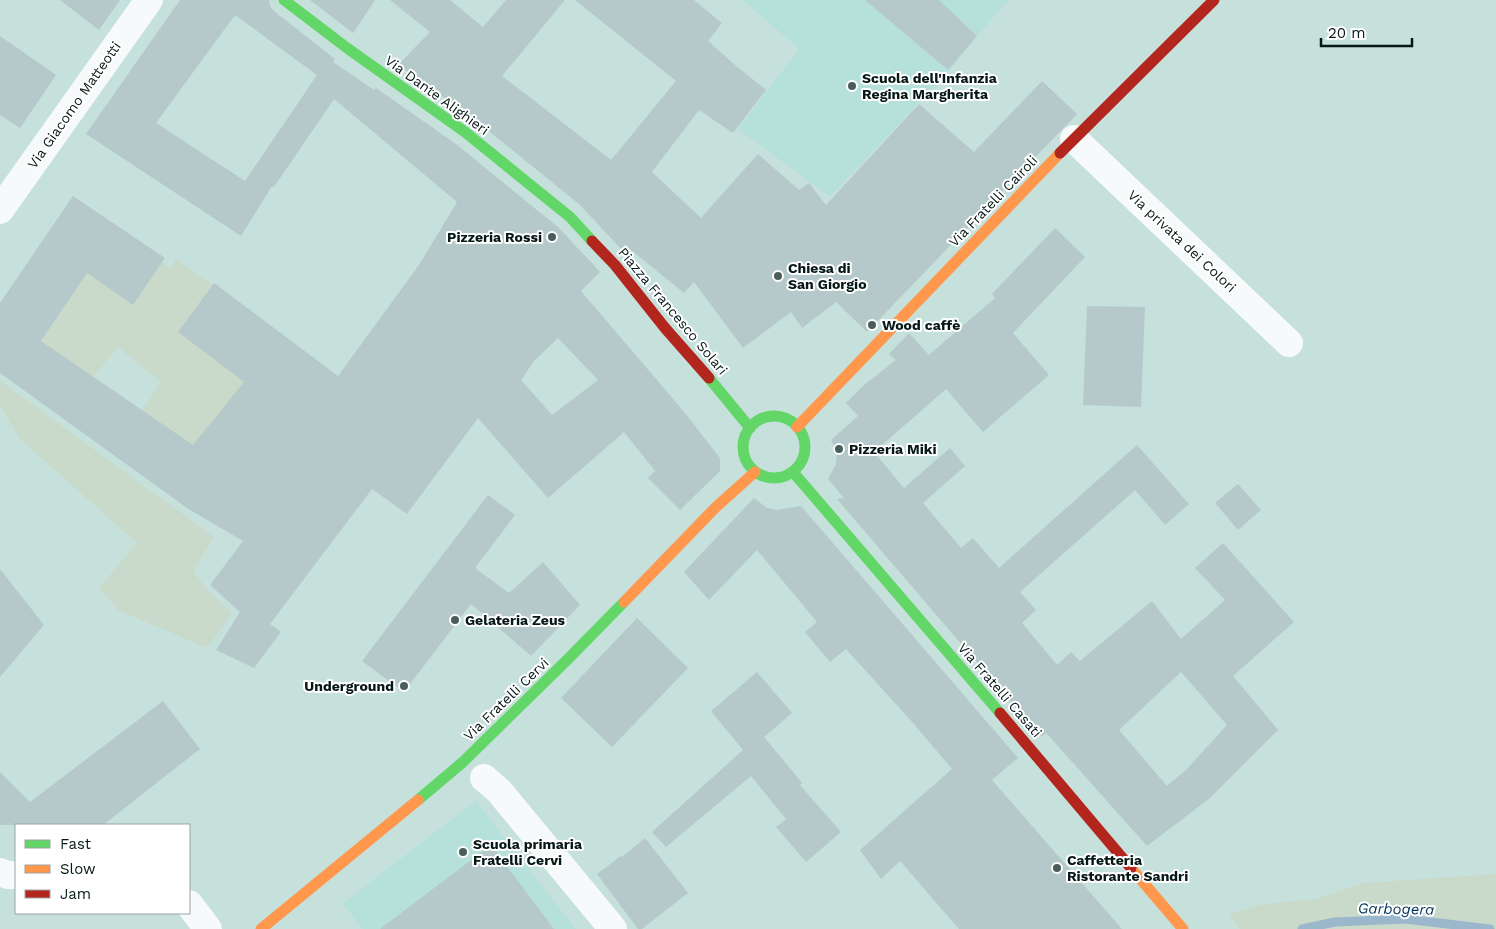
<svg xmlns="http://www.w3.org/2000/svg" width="1496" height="929" viewBox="0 0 1496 929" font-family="'Work Sans',sans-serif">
  <rect width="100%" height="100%" fill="#c6e0dc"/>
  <path fill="#b6e1db" d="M 743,0 L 1009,0 L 977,36 L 949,71 L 830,197 L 738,129 L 799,49 Z
    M 476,801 L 576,929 L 362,929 L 343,903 Z"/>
  <path fill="#c9d9ca" d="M 176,259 L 213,285 L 178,332 L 318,438 L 193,445 L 142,411 L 161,382 L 118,347 L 93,377 L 41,341 L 87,273 L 133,304 L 162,262 L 171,269 Z
    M 0,381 L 214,537 L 193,571 L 210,593 L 232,613 L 207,648 L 118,610 L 99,588 L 137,543 L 20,439 L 0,405 Z
    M 1496,874 L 1496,929 L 1240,929 L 1229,914 L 1264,904 L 1317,899 L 1363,883 Z"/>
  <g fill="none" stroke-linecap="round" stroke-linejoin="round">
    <path stroke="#9bb7cb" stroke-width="9" d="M 1302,929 L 1335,922 L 1405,919 L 1490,929"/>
  </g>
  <path fill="#b5c9ca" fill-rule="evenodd" d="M 60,0 L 120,0 L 99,30 Z
    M 180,0 L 269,0 L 270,6 L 275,12 L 335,59 L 333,62 L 374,90 L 376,88 L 456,144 L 559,228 L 600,272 L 581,291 L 685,413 L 720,458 L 720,471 L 680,510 L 648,478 L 655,471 L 624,432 L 548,498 L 478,418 L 407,514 L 372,489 L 270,624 L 281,632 L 254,668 L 216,650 L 240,612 L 210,585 L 243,541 L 187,508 L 0,373 L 0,303 L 73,196 L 165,258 L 133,305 L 87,273 L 41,341 L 193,445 L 244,382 L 178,332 L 214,283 L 338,376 L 419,265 L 457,202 L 334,99 L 274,187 L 272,186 L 241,236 L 86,134 ZM 235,15 L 317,75 L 245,181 L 156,123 ZM 558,338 L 598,380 L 552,415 L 521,380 L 534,361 Z
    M 310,0 L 375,0 L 353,33 Z
    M 390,0 L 450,0 L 483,27 L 506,0 L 565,0 L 502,76 L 611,160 L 676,81 L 575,0 L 694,0 L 722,23 L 708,41 L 734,64 L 766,90 L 733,133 L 699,110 L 652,172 L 701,218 L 758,154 L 799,190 L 809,183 L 826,205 L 919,104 L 974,152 L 1042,81 L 1077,114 L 867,332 L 836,302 L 802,328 L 791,312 L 743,348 L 694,282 L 684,293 L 626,246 L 622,250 L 580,205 L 474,119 L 398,65 L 430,32 Z
    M 865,0 L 939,0 L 977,36 L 948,70 Z
    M 0,36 L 56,75 L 20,128 L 0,115 Z
    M 1055,228 L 1085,257 L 1013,333 L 1049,375 L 983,432 L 946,389 L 874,452 L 904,488 L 950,448 L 965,466 L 923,503 L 961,548 L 973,538 L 999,568 L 1137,445 L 1189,504 L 1165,525 L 1135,490 L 1020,592 L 1036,610 L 1022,623 L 1057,665 L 1071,652 L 1080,661 L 1152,601 L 1181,639 L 1225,600 L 1195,568 L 1223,543 L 1294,622 L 1233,676 L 1278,730 L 1210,798 L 1147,846 L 1049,736 L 1046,733 L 1041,737 L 837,499 L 844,498 L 828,479 L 836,464 L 837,453 L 831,440 L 858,416 L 846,403 L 864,385 L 896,360 L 889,354 L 909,333 L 929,355 L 995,298 L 992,294 ZM 1181,672 L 1227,725 L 1186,770 L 1167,786 L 1119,730 Z
    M 1087,306 L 1145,307 L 1141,407 L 1083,405 Z
    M 1238,484 L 1261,510 L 1238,530 L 1215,503 Z
    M 488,495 L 515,515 L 475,568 L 509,593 L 543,562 L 580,605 L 531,656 L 471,604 L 404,692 L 362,661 Z
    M 754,498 L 767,508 L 777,510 L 801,506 L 1018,758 L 992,780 L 1122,929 L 959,929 L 900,861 L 881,879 L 860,850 L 952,769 L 913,723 L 846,649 L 830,662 L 805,632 L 817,622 L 757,550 L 709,600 L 684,572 Z
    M 0,569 L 44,625 L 0,677 Z
    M 637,618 L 688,668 L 612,747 L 561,698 Z
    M 757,672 L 792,713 L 764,737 L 802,783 L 800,785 L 841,832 L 806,862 L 776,827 L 786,819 L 751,776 L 666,847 L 652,832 L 743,750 L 711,711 Z
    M 163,701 L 200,749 L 103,825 L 0,825 L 0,772 L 30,802 Z
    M 645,838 L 688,893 L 642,929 L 638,929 L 597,874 L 621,856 L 622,857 Z
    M 491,845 L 554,929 L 380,929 Z"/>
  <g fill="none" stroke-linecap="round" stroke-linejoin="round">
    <path stroke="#f6fafa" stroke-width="28" d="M 1074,139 L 1289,343
      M 0,210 L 149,0
      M 484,778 L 499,791 L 613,929
      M 0,872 L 8,875 L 16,875
      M 189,904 L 208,929"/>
    <path stroke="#63d668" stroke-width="11" d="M 284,0 L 347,48 L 465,132 L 570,217 L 592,241
      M 709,378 L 750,428
      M743 447a31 31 0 1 1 62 0a31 31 0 1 1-62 0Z
      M 793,472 L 1000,713
      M 418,800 L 463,762 L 568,659 L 624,602"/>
    <path stroke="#ff974d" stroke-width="11" d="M 797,427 L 1060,153
      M 624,602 L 716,507 L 755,472
      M 1131,868 L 1183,929
      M 261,929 L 418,800"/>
    <path stroke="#b3261e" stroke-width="11" d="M 1060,153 L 1214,0
      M 592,241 L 615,265 L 665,328 L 709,378
      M 1000,713 L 1131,868"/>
  </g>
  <g fill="#495e5b" stroke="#fff" stroke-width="2">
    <circle cx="852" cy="86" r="5"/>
    <circle cx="552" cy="237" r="5"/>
    <circle cx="778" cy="276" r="5"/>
    <circle cx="872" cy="325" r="5"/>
    <circle cx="839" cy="449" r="5"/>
    <circle cx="455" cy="620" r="5"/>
    <circle cx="404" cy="686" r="5"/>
    <circle cx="463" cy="852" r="5"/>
    <circle cx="1057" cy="868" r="5"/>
  </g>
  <g text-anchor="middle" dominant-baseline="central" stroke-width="4" stroke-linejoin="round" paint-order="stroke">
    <g font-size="14" font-weight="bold" fill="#061816" stroke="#fff" text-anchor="start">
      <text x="862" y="78">Scuola dell'Infanzia<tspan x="862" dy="16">Regina Margherita</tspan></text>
      <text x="542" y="237" text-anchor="end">Pizzeria Rossi</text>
      <text x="788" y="268">Chiesa di<tspan x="788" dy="16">San Giorgio</tspan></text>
      <text x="882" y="325">Wood caffè</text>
      <text x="849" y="449">Pizzeria Miki</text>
      <text x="465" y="620">Gelateria Zeus</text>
      <text x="394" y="686" text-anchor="end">Underground</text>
      <text x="473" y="844">Scuola primaria<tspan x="473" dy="16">Fratelli Cervi</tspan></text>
      <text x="1067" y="860">Caffetteria<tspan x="1067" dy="16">Ristorante Sandri</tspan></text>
    </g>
    <g font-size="14" fill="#061816" stroke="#fff">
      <text transform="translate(437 95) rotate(36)">Via Dante Alighieri</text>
      <text transform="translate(74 105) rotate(-55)">Via Giacomo Matteotti</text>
      <text transform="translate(993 201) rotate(-46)">Via Fratelli Cairoli</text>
      <text transform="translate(1182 241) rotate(43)">Via privata dei Colori</text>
      <text transform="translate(673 311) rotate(50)">Piazza Francesco Solari</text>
      <text transform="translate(1000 690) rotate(49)">Via Fratelli Casati</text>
      <text transform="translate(506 699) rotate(-44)">Via Fratelli Cervi</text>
    </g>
    <g font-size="15" font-style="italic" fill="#003259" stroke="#fff">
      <text transform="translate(1396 909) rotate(1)">Garbogera</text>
    </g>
  </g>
  <rect x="15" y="824" width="175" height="90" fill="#ffffff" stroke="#9ba3a2"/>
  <rect x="25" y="840" width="25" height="8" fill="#63d668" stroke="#9ba3a2"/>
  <text x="60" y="849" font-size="15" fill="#061816">Fast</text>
  <rect x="25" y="865" width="25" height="8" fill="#ff974d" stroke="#9ba3a2"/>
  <text x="60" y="874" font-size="15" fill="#061816">Slow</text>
  <rect x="25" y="890" width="25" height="8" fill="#b3261e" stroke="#9ba3a2"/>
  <text x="60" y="899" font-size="15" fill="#061816">Jam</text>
  <path d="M1321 38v8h91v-8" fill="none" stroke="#061816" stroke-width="2.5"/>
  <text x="1328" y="38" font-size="15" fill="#061816" stroke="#ffffff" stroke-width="4" paint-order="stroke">20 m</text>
</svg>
